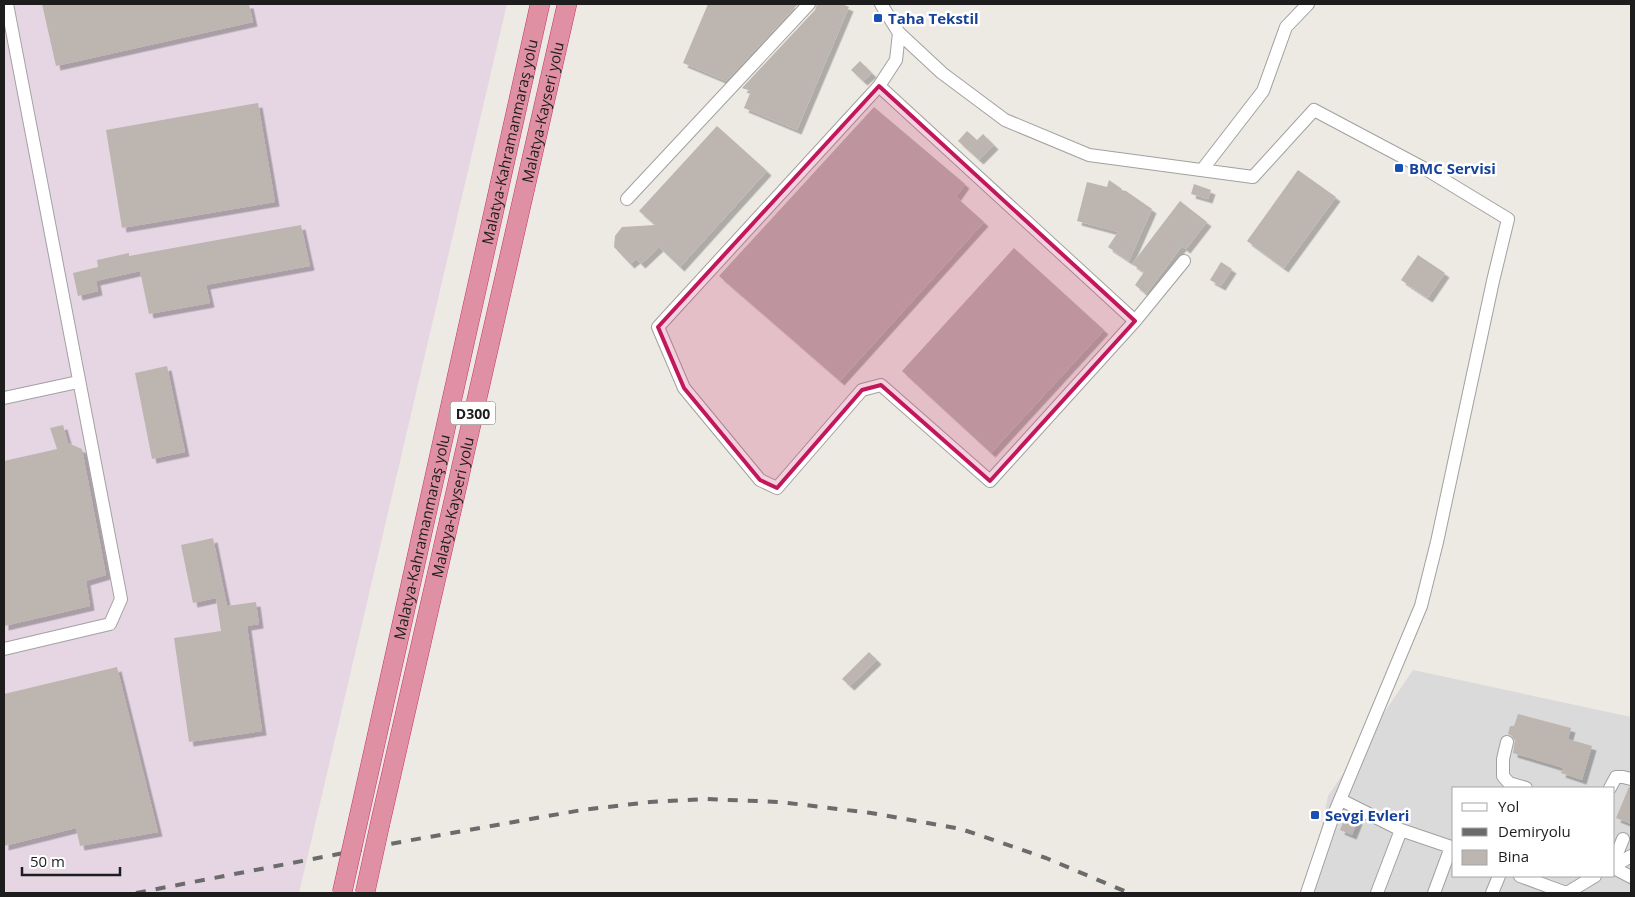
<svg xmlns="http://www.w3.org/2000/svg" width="1635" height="897" viewBox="0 0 1635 897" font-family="'Open Sans',sans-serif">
  <defs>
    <filter id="shadow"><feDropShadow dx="4.5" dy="4.5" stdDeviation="0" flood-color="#0004"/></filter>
  </defs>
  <rect width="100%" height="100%" fill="#ede9e3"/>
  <path fill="#dbdada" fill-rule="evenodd" d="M 1413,670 L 1631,717 L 1631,893 L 1308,893 L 1328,796 ZM 1454,788 L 1614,788 L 1614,876 L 1454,876 Z"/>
  <path fill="#e6d6e3" d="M 4,4 L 507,4 L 299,893 L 4,893 Z"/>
  <path fill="#bdb5b0" filter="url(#shadow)" d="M 42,4 L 249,4 L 253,22 L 56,66 Z
    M 708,4 L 798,4 L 726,81 L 683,63 Z
    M 817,4 L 842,4 L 849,7 L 797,130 L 744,108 L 751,91 L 742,88 L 815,10 Z
    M 860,61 L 872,73 L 863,81 L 851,70 Z
    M 258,103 L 275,202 L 122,228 L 106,130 Z
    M 874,107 L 965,184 L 956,197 L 984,222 L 840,381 L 719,276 Z
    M 717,126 L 767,171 L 680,267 L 659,247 L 641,264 L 636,259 L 630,264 L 614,247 L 615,236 L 622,227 L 655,225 L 639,211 Z
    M 967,131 L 977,140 L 983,134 L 994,145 L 979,160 L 958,141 Z
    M 1298,170 L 1336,197 L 1284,268 L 1247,241 Z
    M 1109,180 L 1122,189 L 1121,190 L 1126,191 L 1152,209 L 1129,261 L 1108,247 L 1118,232 L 1077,221 L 1087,182 L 1107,187 Z
    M 1194,184 L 1211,190 L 1208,199 L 1191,194 Z
    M 1180,201 L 1207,222 L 1186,249 L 1182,246 L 1146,294 L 1135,285 L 1144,272 L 1132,264 Z
    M 301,225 L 310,266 L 206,285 L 210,303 L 149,314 L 140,271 L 96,281 L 98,291 L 78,296 L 73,273 L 98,267 L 97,260 L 129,253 L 129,256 Z
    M 1014,248 L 1104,330 L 991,453 L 902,371 Z
    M 1418,255 L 1445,273 L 1428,298 L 1401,280 Z
    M 1221,262 L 1232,269 L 1221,286 L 1210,280 Z
    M 167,366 L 185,452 L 152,459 L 135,373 Z
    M 63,425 L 68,443 L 82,449 L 106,575 L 86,581 L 90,606 L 4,626 L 4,461 L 57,449 L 50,428 Z
    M 213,538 L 227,606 L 256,602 L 259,624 L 247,626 L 262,731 L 189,742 L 174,638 L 221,631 L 216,598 L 193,603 L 181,545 Z
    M 869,652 L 877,660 L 850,686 L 842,679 Z
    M 117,667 L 158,832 L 80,846 L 76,828 L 4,846 L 4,694 Z
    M 1518,714 L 1571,728 L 1568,739 L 1592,746 L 1582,780 L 1561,773 L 1563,768 L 1513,753 L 1515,740 L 1512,736 L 1508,734 L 1510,726 L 1514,726 Z
    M 1629,787 L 1631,787 L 1631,824 L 1616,818 Z
    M 1346,815 L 1358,820 L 1352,835 L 1340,830 Z"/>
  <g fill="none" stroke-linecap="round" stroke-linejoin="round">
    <defs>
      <path id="minor" d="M 881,4 L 899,33 L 942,73 L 1005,120 L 1089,155 L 1253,177 L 1314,110 L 1429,171 L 1508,219 L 1493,281 L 1437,542 L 1421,606 L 1332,819 L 1307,893
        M 899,33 L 896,60 L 879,86 L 658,327 L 684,388 L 760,480 L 777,488 L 862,390 L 881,385 L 990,481 L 1135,321
        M 879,86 L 1135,321 L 1184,261
        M 1202,170 L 1263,91 L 1286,27 L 1308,4
        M 627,199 L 809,4
        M 4,398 L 78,382
        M 4,649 L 110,624 L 121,599 L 7,4
        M 1507,742 L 1503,759 L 1503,776 L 1509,783 L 1526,788
        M 1610,788 L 1616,777 L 1623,777 L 1631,779
        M 1341,800 L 1401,830 L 1454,848
        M 1614,861 L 1623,839
        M 1614,866 L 1631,856
        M 1614,868 L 1631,877
        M 1520,876 L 1566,893
        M 1377,893 L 1401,830
        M 1434,893 L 1451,847
        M 1492,893 L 1499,876
        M 1567,893 L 1595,876"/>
      <g id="highway">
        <path id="s1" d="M 358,821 L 540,4"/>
        <path id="s2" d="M 380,824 L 567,4"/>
      </g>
    </defs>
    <use href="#minor" stroke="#a1a1a1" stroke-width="14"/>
    <use href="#highway" stroke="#c9326d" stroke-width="20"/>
    <use href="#minor" stroke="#fff" stroke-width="12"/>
    <use href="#highway" stroke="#df91a3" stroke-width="19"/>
    <path stroke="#6b6b6b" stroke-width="4" stroke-dasharray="10 10" stroke-linecap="butt" d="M 136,893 L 406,841 L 582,810 L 650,802 L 706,799 L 780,802 L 871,813 L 961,829 L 1046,858 L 1129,893"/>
    <defs>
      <path id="highway-bridge" d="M 342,893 L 358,821
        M 365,893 L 380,824"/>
    </defs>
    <use href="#highway-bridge" stroke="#c9326d" stroke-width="20" stroke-linecap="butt"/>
    <use href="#highway-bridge" stroke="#df91a3" stroke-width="19"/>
  </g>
  <path fill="#c2185b" fill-opacity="0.2" stroke="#c2185b" stroke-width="4" stroke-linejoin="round" d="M 879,86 L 1135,321 L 990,481 L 881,385 L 862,390 L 777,488 L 760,480 L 684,388 L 658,327 Z"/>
  <g fill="#1a4fb4" stroke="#fff" stroke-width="2">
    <rect x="873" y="13" width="10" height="10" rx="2.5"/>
    <rect x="1394" y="163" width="10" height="10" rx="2.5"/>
    <rect x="1310" y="810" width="10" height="10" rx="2.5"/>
  </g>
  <g text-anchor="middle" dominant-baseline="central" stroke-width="5" stroke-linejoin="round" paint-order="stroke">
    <rect fill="#fff" stroke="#616161" stroke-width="1" x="450.5" y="401.5" width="45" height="23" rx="4"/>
    <g font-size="14" font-weight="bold" fill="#1d1d1d">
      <text x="473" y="413">D300</text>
    </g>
    <g font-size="15" font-weight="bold" fill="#164399" stroke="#fff" text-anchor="start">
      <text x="888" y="18">Taha Tekstil</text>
      <text x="1409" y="168">BMC Servisi</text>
      <text x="1325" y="815">Sevgi Evleri</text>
    </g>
    <g font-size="15" fill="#1d1d1d" stroke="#fff">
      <text stroke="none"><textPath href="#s2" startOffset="730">Malatya-Kayseri yolu</textPath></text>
      <text stroke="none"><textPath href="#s1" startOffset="696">Malatya-Kahramanmaraş yolu</textPath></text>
      <text stroke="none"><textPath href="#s2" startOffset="325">Malatya-Kayseri yolu</textPath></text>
      <text stroke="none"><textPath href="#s1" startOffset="291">Malatya-Kahramanmaraş yolu</textPath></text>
    </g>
  </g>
  <rect width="1635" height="897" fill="none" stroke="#1d1d1d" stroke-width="10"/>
  <rect x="1452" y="787" width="162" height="90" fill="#ffffff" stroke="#a5a5a5"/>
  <rect x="1462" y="803" width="25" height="8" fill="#ffffff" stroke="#a5a5a5"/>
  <text x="1498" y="812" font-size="15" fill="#1d1d1d">Yol</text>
  <rect x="1462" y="828" width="25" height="8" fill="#6b6b6b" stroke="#a5a5a5"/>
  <text x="1498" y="837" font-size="15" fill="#1d1d1d">Demiryolu</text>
  <rect x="1462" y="850" width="25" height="15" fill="#bdb5b0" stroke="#a5a5a5"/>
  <text x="1498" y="862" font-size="15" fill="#1d1d1d">Bina</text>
  <path d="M22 867v8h98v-8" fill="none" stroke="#1d1d1d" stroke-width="2.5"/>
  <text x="30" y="867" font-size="15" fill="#1d1d1d" stroke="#ffffff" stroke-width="4" paint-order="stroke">50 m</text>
</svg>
